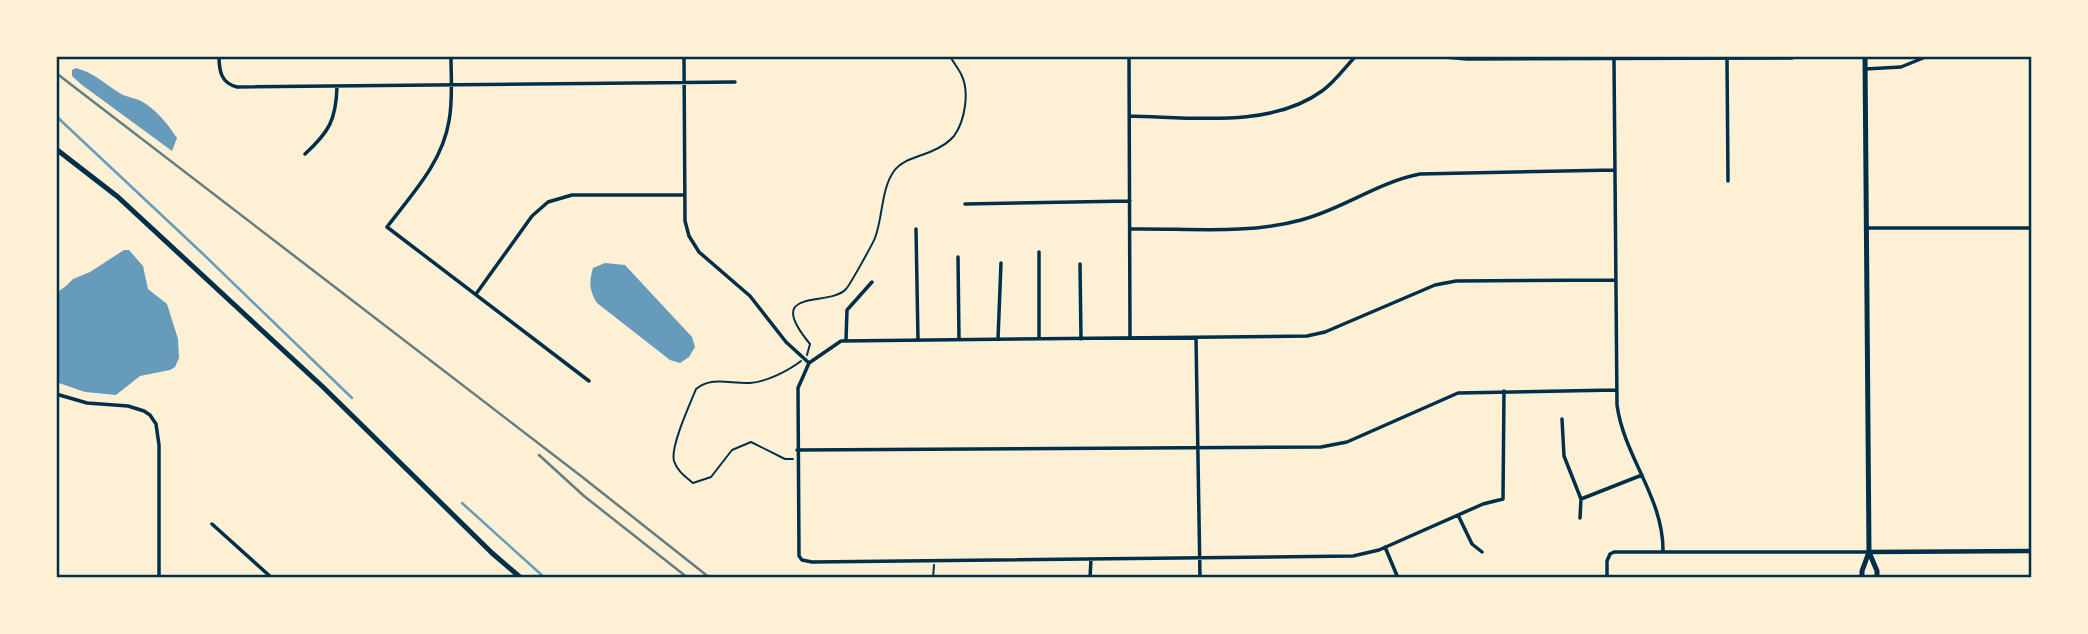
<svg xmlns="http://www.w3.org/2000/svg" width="2088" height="634" viewBox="0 0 2088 634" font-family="'DM Sans',sans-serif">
  <rect width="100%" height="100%" fill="#fdf0d5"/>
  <path fill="#669bbc" d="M 76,68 C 95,73 107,86 123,95 C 128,97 134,98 139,100 C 155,108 168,124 177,138 L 172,151 L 82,85 L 72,76 L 72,70 Z
    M 124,250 L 129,250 L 143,266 L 148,289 L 167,304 L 178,339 L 179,358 L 175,367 L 170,370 L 140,376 L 116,395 L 85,392 L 56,382 L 56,293 L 66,286 L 73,279 L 90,272 Z
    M 605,263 L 625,265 L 692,337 L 695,347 L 689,357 L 680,363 L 670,360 L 597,303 C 589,290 589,282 593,268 Z"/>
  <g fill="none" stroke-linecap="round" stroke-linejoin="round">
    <path stroke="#669bbc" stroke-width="2.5" d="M 56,116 L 202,253 L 352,398
      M 462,503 L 545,578"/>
    <path stroke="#003049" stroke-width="2" d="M 807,355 L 810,344 C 762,286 829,308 846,289 C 850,285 873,243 875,238 C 883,217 881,189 894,171 C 903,159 919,157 932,151 C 939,148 949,142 954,136 C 965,121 970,91 961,74 C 958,68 953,62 950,56
      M 793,459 L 785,459 L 751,442 L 732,450 L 711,477 L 693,483 C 686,477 677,471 674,461 C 670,447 690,404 696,389 C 712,376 730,384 750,383 C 766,382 788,371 801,361
      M 933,578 L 934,565"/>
    <path stroke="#003049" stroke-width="3.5" d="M 219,56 C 219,71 221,83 237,87 L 735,82
      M 451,56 C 451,77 453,100 449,121 C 442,163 412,194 387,227 L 589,381
      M 684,56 L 685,221 L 689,236 L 699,252 L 750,296 L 786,342 L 809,363
      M 1129,56 L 1130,337
      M 1434,56 L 1467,59 L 1787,58 L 1792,58 L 1792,56
      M 1727,59 L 1728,181
      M 1614,60 L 1617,405 C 1624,457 1664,498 1663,552
      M 1865,69 L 1901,67 L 1928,56
      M 1129,116 C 1190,117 1270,129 1322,91 C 1335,82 1345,67 1356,56
      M 305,154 C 329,132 336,120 337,87
      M 965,204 L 1130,201
      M 1867,228 L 2032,228
      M 916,229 L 918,340
      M 1131,229 C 1186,228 1247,235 1301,220 C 1343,209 1378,182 1420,174 L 1615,170
      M 958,257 L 959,340
      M 1080,264 L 1081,339
      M 476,294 L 532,216 L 548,202 L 572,195 L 685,195
      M 1196,338 L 1200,578
      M 998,339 L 1001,263
      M 1039,339 L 1039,252
      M 846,340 L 847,310 L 872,282
      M 1504,391 L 1503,499 L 1483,504 L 1379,550 L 1353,556 L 812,562 L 802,560 L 799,556 L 798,388 L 809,363 L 841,341 L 1307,336 L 1325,332 L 1435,285 L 1456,281 L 1616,280
      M 56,394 L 87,403 L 128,406 L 144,411 L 150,415 L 156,424 L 159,445 L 159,578
      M 1562,419 L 1564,456 L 1581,499 L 1580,518
      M 797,450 L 1321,447 L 1347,442 L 1458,393 L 1617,390
      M 1581,499 L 1642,475
      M 1458,515 L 1472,544 L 1482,552
      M 212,524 L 272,578
      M 1385,547 L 1398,578
      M 1090,578 L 1091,559
      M 1607,578 L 1607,561 L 1610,554 L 1614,552 L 1869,552"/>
    <path stroke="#003049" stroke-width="4.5" d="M 1869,552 L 2032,551"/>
    <path stroke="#003049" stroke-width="5" d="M 1865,56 L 1869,552 L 1877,571 L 1877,578
      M 1862,578 L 1862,571 L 1869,552"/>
    <path stroke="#003049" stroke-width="5" d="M 56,149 L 118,197 L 323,387 L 492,553 L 521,578"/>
    <path stroke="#657d81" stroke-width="2.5" d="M 56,73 L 581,476 L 710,578
      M 539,455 L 584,496 L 688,578"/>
  </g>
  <rect width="2088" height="634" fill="none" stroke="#fdf0d5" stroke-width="116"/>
  <rect x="58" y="58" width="1972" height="518" fill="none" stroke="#003049" stroke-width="2.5"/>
</svg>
